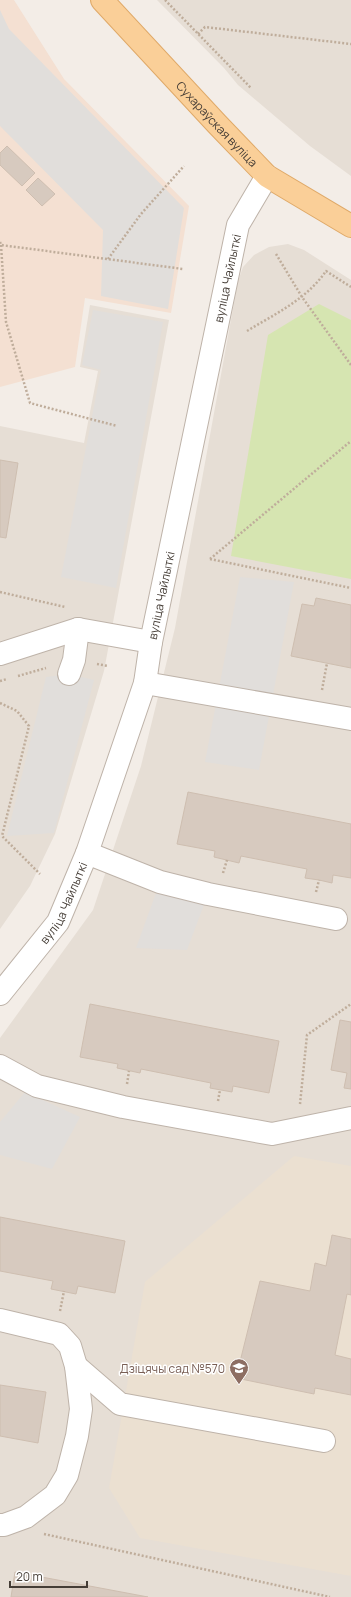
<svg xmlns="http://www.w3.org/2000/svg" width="351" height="1597" viewBox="0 0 351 1597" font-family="Manrope,sans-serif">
  <rect width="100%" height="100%" fill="#f3ede7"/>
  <path fill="#e6ded5" d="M 157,0 L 351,0 L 351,176 L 310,146 L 238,85 L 224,68 Z
    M 288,244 L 304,250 L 351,280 L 351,1597 L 0,1597 L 0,1038 L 93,910 L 141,766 L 175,628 L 238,281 L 243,267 L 254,255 L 269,247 Z
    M 90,305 L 169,320 L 104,671 L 55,834 L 30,886 L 0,929 L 0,426 L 84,443 L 98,371 L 80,367 Z"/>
  <path fill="#f4e0d2" d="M 0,0 L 14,0 L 64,79 L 189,206 L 171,313 L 85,298 L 75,367 L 0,387 Z"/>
  <path fill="#ebe0d1" d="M 294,1156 L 351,1166 L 351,1576 L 140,1538 L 109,1488 L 145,1282 Z"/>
  <path fill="#d6e5b1" d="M 319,304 L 351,320 L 351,579 L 231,556 L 268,335 Z"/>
  <path fill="#e1dedb" d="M 0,10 L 9,29 L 184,208 L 168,309 L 101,296 L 103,230 L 0,126 Z
    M 93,310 L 163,322 L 116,588 L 61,577 L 101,370 L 82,365 Z
    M 240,577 L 294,582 L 259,770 L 205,762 Z
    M 69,674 L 94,680 L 54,833 L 7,836 L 46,677 Z
    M 160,882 L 208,894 L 187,950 L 136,948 Z
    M 25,1092 L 80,1117 L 52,1169 L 0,1155 L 0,1122 Z"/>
  <path fill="#d7cabf" stroke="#cebeb0" d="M 7,146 L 35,173 L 22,186 L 0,165 L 0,153 Z
    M 38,178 L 55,194 L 42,206 L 26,190 Z
    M 0,460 L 18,463 L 6,538 L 0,537 Z
    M 316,598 L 351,605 L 351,668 L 291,656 L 302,604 L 314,606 Z
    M 188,792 L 351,824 L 351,878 L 333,875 L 332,883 L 319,880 L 305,878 L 307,869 L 241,856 L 239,863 L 214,857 L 215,851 L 177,844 Z
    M 90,1004 L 279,1041 L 269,1093 L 233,1086 L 232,1092 L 210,1088 L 211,1083 L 141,1069 L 140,1073 L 117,1068 L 118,1064 L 80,1057 Z
    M 340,1020 L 351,1022 L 351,1089 L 344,1088 L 347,1073 L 331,1070 Z
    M 0,1217 L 125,1241 L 115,1293 L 78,1286 L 76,1294 L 51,1289 L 53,1281 L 0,1271 Z
    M 332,1235 L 351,1239 L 351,1295 L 347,1294 L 335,1355 L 351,1359 L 351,1395 L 315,1388 L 314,1394 L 236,1378 L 260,1281 L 310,1291 L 315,1263 L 326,1266 Z
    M 0,1385 L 46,1392 L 38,1443 L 0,1436 Z
    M 15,1572 L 148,1597 L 11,1597 Z"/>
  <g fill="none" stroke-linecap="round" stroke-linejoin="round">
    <defs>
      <g id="minor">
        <path d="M 0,654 L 78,629 L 151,642"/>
        <path d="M 69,674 L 74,660 L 78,629"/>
        <path d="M 145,683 L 351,719"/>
        <path d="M 87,853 L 160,882 L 208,894 L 336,919"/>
        <path id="s1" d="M 0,994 L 58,922 L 87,853 L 145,683 L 151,642 L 238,225 L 267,176"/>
        <path d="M 0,1066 L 37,1086 L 123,1107 L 272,1134 L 351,1118"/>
        <path d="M 0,1320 L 59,1334 L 70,1346 L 76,1366 L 81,1409 L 77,1436 L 67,1475 L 55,1495 L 26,1517 L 4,1525 L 0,1525"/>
        <path d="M 76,1366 L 120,1404 L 324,1441"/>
      </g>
      <g id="major">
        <path id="s2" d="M 102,0 L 217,124 L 267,176 L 351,226"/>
      </g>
    </defs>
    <use href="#minor" stroke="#beb3a9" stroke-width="24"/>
    <use href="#major" stroke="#dfa968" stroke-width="24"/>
    <path stroke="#bfad9b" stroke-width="2.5" stroke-dasharray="2 2" stroke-linecap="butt" d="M 165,0 L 251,88
      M 198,34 L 205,27 L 351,44
      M 0,242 L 1,245 L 183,269
      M 1,245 L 6,322 L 30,403 L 117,426
      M 276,254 L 302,297 L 351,365
      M 108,259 L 141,214 L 184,166
      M 247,331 C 275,314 307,299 326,271 L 351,287
      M 210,559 L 351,441
      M 210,559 L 351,588
      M 0,592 L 65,607
      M 97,664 L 108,666
      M 18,676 L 46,668
      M 0,681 L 7,679
      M 322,690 L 327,663
      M 0,703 L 17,711 L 29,726 L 2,836 L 40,874
      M 223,873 L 227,860
      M 316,892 L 319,880
      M 127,1084 L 129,1071
      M 218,1101 L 220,1090
      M 300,1104 L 307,1035 L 351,1004
      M 60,1311 L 64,1291
      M 44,1534 L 330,1597"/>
    <use href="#minor" stroke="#fff" stroke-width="22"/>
    <use href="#major" stroke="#facf98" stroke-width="22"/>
  </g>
  <defs>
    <symbol id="school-pin" viewBox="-11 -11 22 30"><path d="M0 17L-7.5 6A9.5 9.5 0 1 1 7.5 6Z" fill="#8d6e63" stroke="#fff"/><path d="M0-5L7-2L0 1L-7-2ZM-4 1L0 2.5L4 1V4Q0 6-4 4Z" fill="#fff"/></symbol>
  </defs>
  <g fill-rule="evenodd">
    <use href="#school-pin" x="228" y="1357" width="22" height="30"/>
  </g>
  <g text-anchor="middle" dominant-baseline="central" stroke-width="3" stroke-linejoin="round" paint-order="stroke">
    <g font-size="12" fill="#453d36" stroke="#fff">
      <text stroke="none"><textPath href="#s2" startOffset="169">Сухараўская вуліца</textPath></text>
      <text stroke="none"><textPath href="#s1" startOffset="760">вуліца Чайлыткі</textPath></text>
      <text stroke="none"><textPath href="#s1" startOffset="436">вуліца Чайлыткі</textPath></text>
      <text stroke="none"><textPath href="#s1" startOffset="112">вуліца Чайлыткі</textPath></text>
    </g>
    <g font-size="12" fill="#785e54" stroke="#fff" text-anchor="end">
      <text x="225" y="1368">Дзіцячы сад №570</text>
    </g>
  </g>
  <path d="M10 1581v6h77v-6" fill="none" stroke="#453d36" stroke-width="2"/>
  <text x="16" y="1581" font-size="12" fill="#453d36" stroke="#ffffff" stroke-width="3" paint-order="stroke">20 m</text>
</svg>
